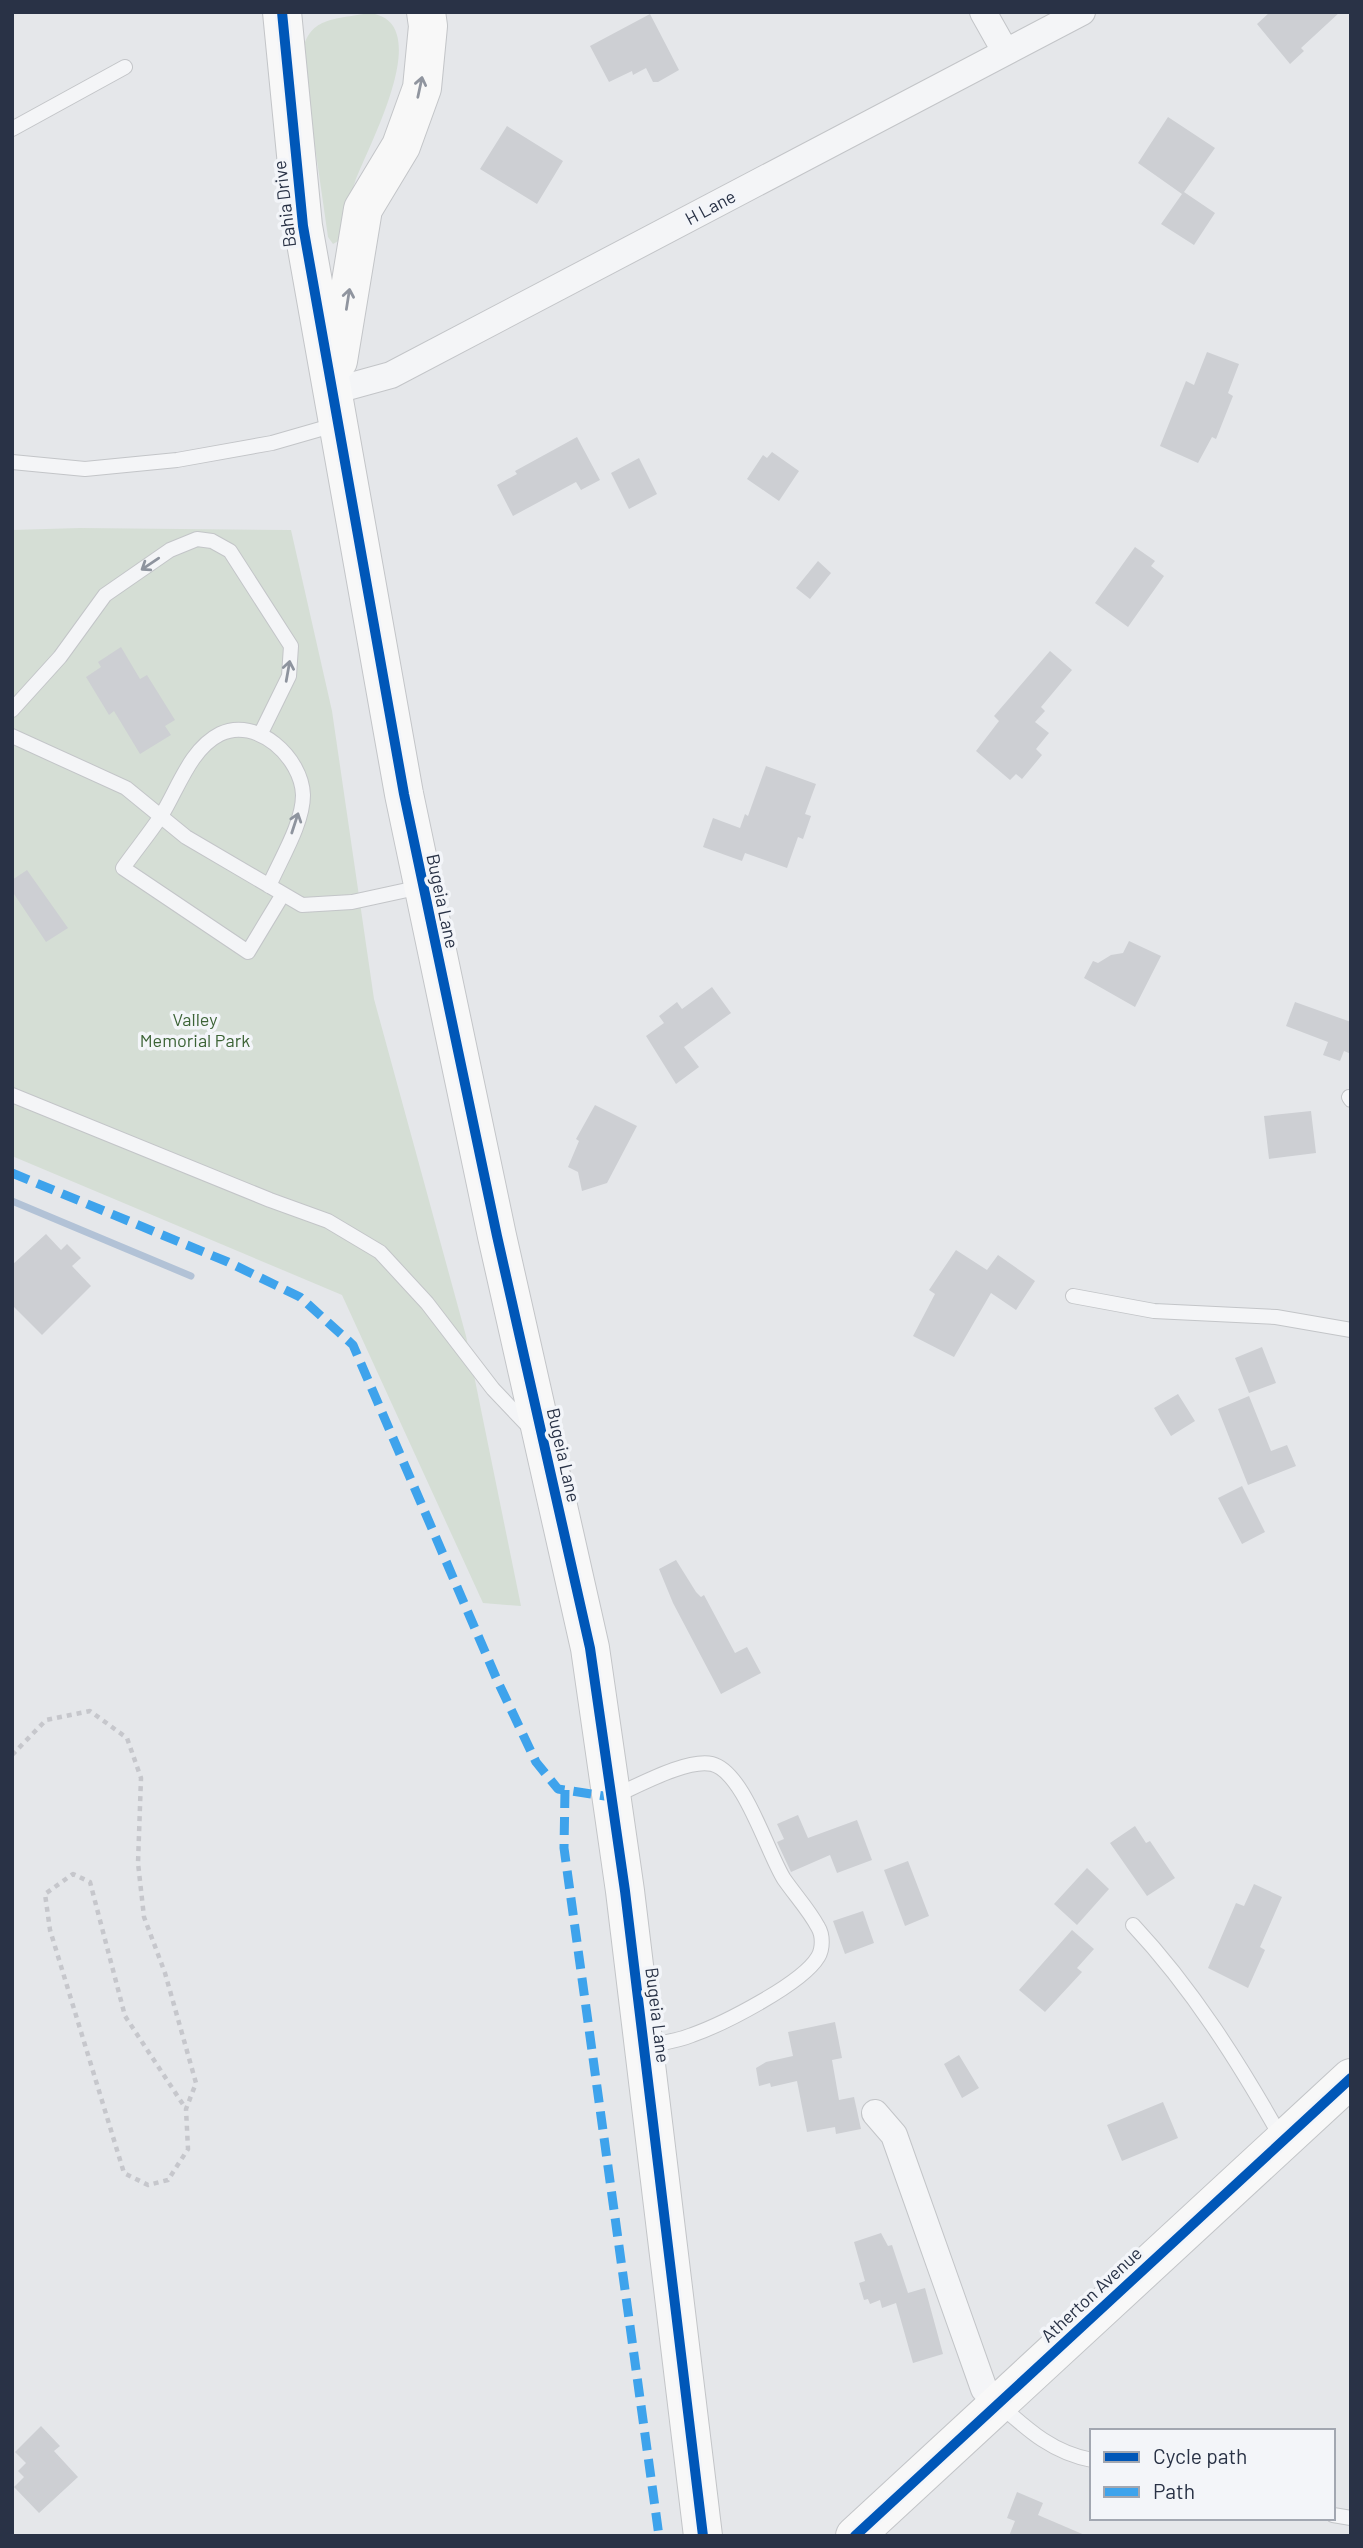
<svg xmlns="http://www.w3.org/2000/svg" width="1363" height="2548" viewBox="0 0 1363 2548" font-family="Barlow,sans-serif">
  <rect width="100%" height="100%" fill="#e5e7ea"/>
  <path fill="#d5ded5" d="M 368,13 C 439,19 367,148 355,182 C 348,201 344,221 340,240 L 333,244 L 328,237 L 302,56 C 307,16 335,20 368,13 Z
    M 80,528 L 291,530 L 332,711 L 374,999 L 466,1336 L 521,1606 L 483,1603 L 342,1295 L 12,1156 L 12,530 Z"/>
  <g fill="none" stroke-linecap="round" stroke-linejoin="round">
    <path stroke="#b2c2d6" stroke-width="7" d="M 12,1201 L 191,1276"/>
  </g>
  <path fill="#cdcfd3" d="M 1270,12 L 1340,12 L 1301,48 L 1304,51 L 1290,64 L 1257,24 Z
    M 650,14 L 679,70 L 658,82 L 653,82 L 646,68 L 633,75 L 632,71 L 609,82 L 590,46 Z
    M 1168,117 L 1215,148 L 1184,192 L 1215,213 L 1194,245 L 1161,224 L 1182,194 L 1138,163 Z
    M 507,126 L 563,161 L 537,204 L 480,169 Z
    M 1207,352 L 1239,364 L 1228,393 L 1233,396 L 1216,439 L 1212,437 L 1198,463 L 1160,446 L 1186,381 L 1194,385 Z
    M 577,437 L 600,480 L 581,490 L 576,482 L 513,516 L 497,485 L 517,474 L 515,471 Z
    M 772,452 L 799,471 L 779,501 L 747,479 L 763,455 L 767,458 Z
    M 639,458 L 657,494 L 629,509 L 611,473 Z
    M 1135,547 L 1155,561 L 1151,566 L 1164,576 L 1128,627 L 1095,603 Z
    M 818,561 L 831,573 L 810,599 L 796,588 Z
    M 121,647 L 140,679 L 147,675 L 175,720 L 165,726 L 171,735 L 140,754 L 114,711 L 109,715 L 86,677 L 101,667 L 98,662 Z
    M 1050,651 L 1072,670 L 1041,707 L 1045,711 L 1035,722 L 1049,733 L 1036,749 L 1042,755 L 1022,779 L 1016,774 L 1010,780 L 976,751 L 999,721 L 994,716 Z
    M 766,766 L 816,784 L 805,814 L 811,816 L 803,839 L 798,837 L 787,868 L 745,853 L 742,861 L 703,847 L 713,818 L 740,828 L 745,814 L 748,816 Z
    M 27,870 L 68,928 L 46,942 L 12,891 L 12,880 Z
    M 1129,941 L 1161,956 L 1135,1007 L 1084,978 L 1093,961 L 1098,963 L 1111,955 L 1123,953 Z
    M 712,987 L 731,1013 L 684,1047 L 699,1067 L 676,1084 L 646,1036 L 664,1023 L 659,1016 L 677,1002 L 682,1009 Z
    M 1295,1002 L 1351,1022 L 1351,1054 L 1344,1051 L 1340,1061 L 1323,1055 L 1328,1042 L 1286,1026 Z
    M 595,1105 L 637,1126 L 607,1183 L 582,1191 L 578,1172 L 568,1167 L 579,1141 L 576,1139 Z
    M 1311,1111 L 1316,1153 L 1269,1159 L 1264,1116 Z
    M 46,1234 L 61,1250 L 67,1244 L 81,1258 L 72,1266 L 91,1286 L 42,1335 L 12,1305 L 12,1265 Z
    M 956,1250 L 987,1270 L 998,1255 L 1035,1281 L 1016,1310 L 991,1293 L 954,1357 L 913,1336 L 935,1294 L 929,1290 Z
    M 1262,1347 L 1276,1383 L 1249,1393 L 1235,1358 Z
    M 1178,1394 L 1195,1421 L 1171,1436 L 1154,1408 Z
    M 1249,1396 L 1271,1451 L 1287,1445 L 1296,1466 L 1248,1485 L 1218,1409 Z
    M 1242,1486 L 1265,1532 L 1242,1544 L 1218,1498 Z
    M 676,1560 L 696,1592 L 701,1597 L 704,1595 L 735,1653 L 747,1647 L 761,1673 L 721,1694 L 673,1603 L 659,1569 Z
    M 798,1815 L 808,1838 L 857,1820 L 872,1860 L 837,1873 L 830,1855 L 791,1872 L 777,1842 L 784,1839 L 777,1824 Z
    M 1135,1826 L 1146,1843 L 1150,1841 L 1175,1878 L 1147,1896 L 1110,1843 Z
    M 908,1861 L 929,1916 L 905,1926 L 884,1870 Z
    M 1087,1868 L 1109,1889 L 1077,1925 L 1054,1904 Z
    M 1254,1884 L 1282,1897 L 1260,1947 L 1265,1950 L 1248,1988 L 1208,1968 L 1236,1903 L 1244,1906 Z
    M 863,1911 L 874,1943 L 845,1954 L 833,1921 Z
    M 1072,1930 L 1094,1949 L 1077,1968 L 1082,1972 L 1045,2012 L 1019,1990 Z
    M 835,2022 L 842,2058 L 832,2060 L 839,2100 L 854,2097 L 861,2129 L 836,2134 L 835,2127 L 807,2132 L 797,2081 L 771,2087 L 770,2083 L 759,2086 L 756,2068 L 766,2062 L 793,2056 L 788,2032 Z
    M 959,2055 L 979,2088 L 962,2098 L 944,2064 Z
    M 1163,2102 L 1178,2138 L 1122,2161 L 1107,2125 Z
    M 881,2233 L 888,2246 L 892,2245 L 908,2293 L 925,2288 L 943,2354 L 913,2363 L 896,2303 L 882,2308 L 880,2300 L 870,2304 L 868,2299 L 864,2300 L 859,2283 L 865,2281 L 854,2242 Z
    M 41,2426 L 60,2446 L 54,2451 L 78,2477 L 39,2513 L 14,2487 L 24,2477 L 18,2471 L 26,2463 L 15,2452 Z
    M 1017,2492 L 1043,2503 L 1038,2515 L 1087,2536 L 1009,2536 L 1015,2521 L 1007,2518 Z"/>
  <g fill="none" stroke-linecap="round" stroke-linejoin="round">
    <defs>
      <path id="lane" d="M 12,129 L 125,67
        M 12,462 L 85,469 L 177,460 L 272,443 L 338,424
        M 12,710 L 60,657 L 105,595 L 170,550 L 197,539 L 212,541 L 230,551 L 291,646 L 289,676 L 261,733
        M 12,736 L 126,788 L 186,837 L 302,905 L 352,902 L 421,887
        M 269,886 C 280,860 303,824 303,795 C 302,758 257,716 220,734 C 190,749 178,789 161,816 C 149,834 135,851 123,868 L 248,952 L 283,894
        M 12,1095 L 270,1200 L 328,1221 L 380,1252 L 427,1303 L 493,1389 L 531,1429
        M 1349,1097 L 1351,1100
        M 1073,1296 L 1154,1311 L 1276,1317 L 1351,1330
        M 612,1797 C 636,1787 687,1758 712,1764 C 744,1772 767,1852 784,1879 C 795,1895 809,1910 818,1927 C 823,1935 823,1949 818,1957 C 802,1984 723,2024 692,2035 C 678,2041 661,2043 646,2046
        M 1133,1925 C 1192,1988 1240,2064 1282,2139
        M 1000,2405 C 1028,2430 1053,2453 1092,2460
        M 1333,2515 L 1351,2518"/>
      <path id="street" d="M 983,12 L 1005,51
        M 333,391 L 391,375 L 1082,12
        M 875,2113 L 894,2135 L 984,2389 L 999,2404"/>
      <path id="secondary" d="M 282,12 L 303,226 L 404,794 L 497,1236 L 590,1648 L 625,1891 L 703,2536
        M 338,361 L 363,209 L 401,146 L 422,88 L 428,26 L 426,12
        M 855,2536 L 1351,2078"/>
    </defs>
    <use href="#lane" stroke="#c3c5c8" stroke-width="16"/>
    <use href="#street" stroke="#c3c5c8" stroke-width="28"/>
    <use href="#secondary" stroke="#c3c5c8" stroke-width="40"/>
    <path stroke="#c6c7cc" stroke-width="4.5" stroke-dasharray="5 5" stroke-linecap="butt" d="M 12,1755 L 46,1720 L 90,1711 L 127,1738 L 141,1778 L 138,1863 L 144,1917 L 165,1973 L 196,2083 L 186,2109 L 188,2149 L 168,2180 L 148,2185 L 124,2173 L 50,1930 L 45,1894 L 73,1874 L 90,1882 L 125,2016 L 186,2109"/>
    <use href="#lane" stroke="#f4f5f7" stroke-width="14"/>
    <use href="#street" stroke="#f4f5f7" stroke-width="26"/>
    <use href="#secondary" stroke="#f8f8f8" stroke-width="38"/>
    <path stroke="#3ea3ec" stroke-width="9" stroke-dasharray="18 9" stroke-linecap="butt" d="M 12,1173 L 228,1262 L 300,1297 L 353,1345 L 498,1682 L 536,1762 L 558,1789 L 611,1797
      M 565,1790 L 564,1848 L 659,2536"/>
    <defs>
      <path id="cycleway" d="M 282,12 L 303,226 L 404,794 L 497,1236 L 590,1648 L 625,1891 L 703,2536
        M 855,2536 L 1351,2078"/>
    </defs>
    <use href="#cycleway" stroke="#f3f5f9" stroke-width="15"/>
    <use href="#cycleway" stroke="#0057b8" stroke-width="10"/>
  </g>
  <defs><path id="oneway-shaft" d="M-6 0H5M1.5-3L5.5 0L1.5 3" fill="none" stroke-width="1.6" stroke-linecap="round" stroke-linejoin="round" transform="scale(1.75)"/></defs>
  <g stroke="#90959f">
    <use href="#oneway-shaft" transform="translate(420 87) rotate(-78)"/>
    <use href="#oneway-shaft" transform="translate(348 299) rotate(-81)"/>
  </g>
  <g stroke="#8e949e">
    <use href="#oneway-shaft" transform="translate(150 564) rotate(146)"/>
    <use href="#oneway-shaft" transform="translate(288 671) rotate(-80)"/>
    <use href="#oneway-shaft" transform="translate(295 823) rotate(-72)"/>
  </g>
  <g text-anchor="middle" dominant-baseline="central" stroke-width="7" stroke-linejoin="round" paint-order="stroke">
    <g font-size="18" fill="#293246" stroke="#f3f5f9">
      <text transform="translate(284 204) rotate(-97)">Bahia Drive</text>
      <text transform="translate(710 207) rotate(-28)">H Lane</text>
      <text transform="translate(443 901) rotate(78)">Bugeia Lane</text>
      <text transform="translate(564 1455) rotate(77)">Bugeia Lane</text>
      <text transform="translate(658 2015) rotate(83)">Bugeia Lane</text>
      <text transform="translate(1091 2294) rotate(-43)">Atherton Avenue</text>
    </g>
    <g font-size="18" fill="#3c6336" stroke="#f3f5f9">
      <text x="195" y="1019">Valley<tspan x="195" dy="21">Memorial Park</tspan></text>
    </g>
  </g>
  <rect width="1363" height="2548" fill="none" stroke="#293246" stroke-width="28"/>
  <rect x="1090" y="2429" width="245" height="91" fill="#f3f5f9" stroke="#a2a7b1" stroke-width="2"/>
  <rect x="1104" y="2452" width="35" height="10" fill="#0057b8" stroke="#a2a7b1" stroke-width="2"/>
  <text x="1153" y="2464" font-size="21" fill="#293246">Cycle path</text>
  <rect x="1104" y="2487" width="35" height="10" fill="#3ea3ec" stroke="#a2a7b1" stroke-width="2"/>
  <text x="1153" y="2499" font-size="21" fill="#293246">Path</text>
</svg>
